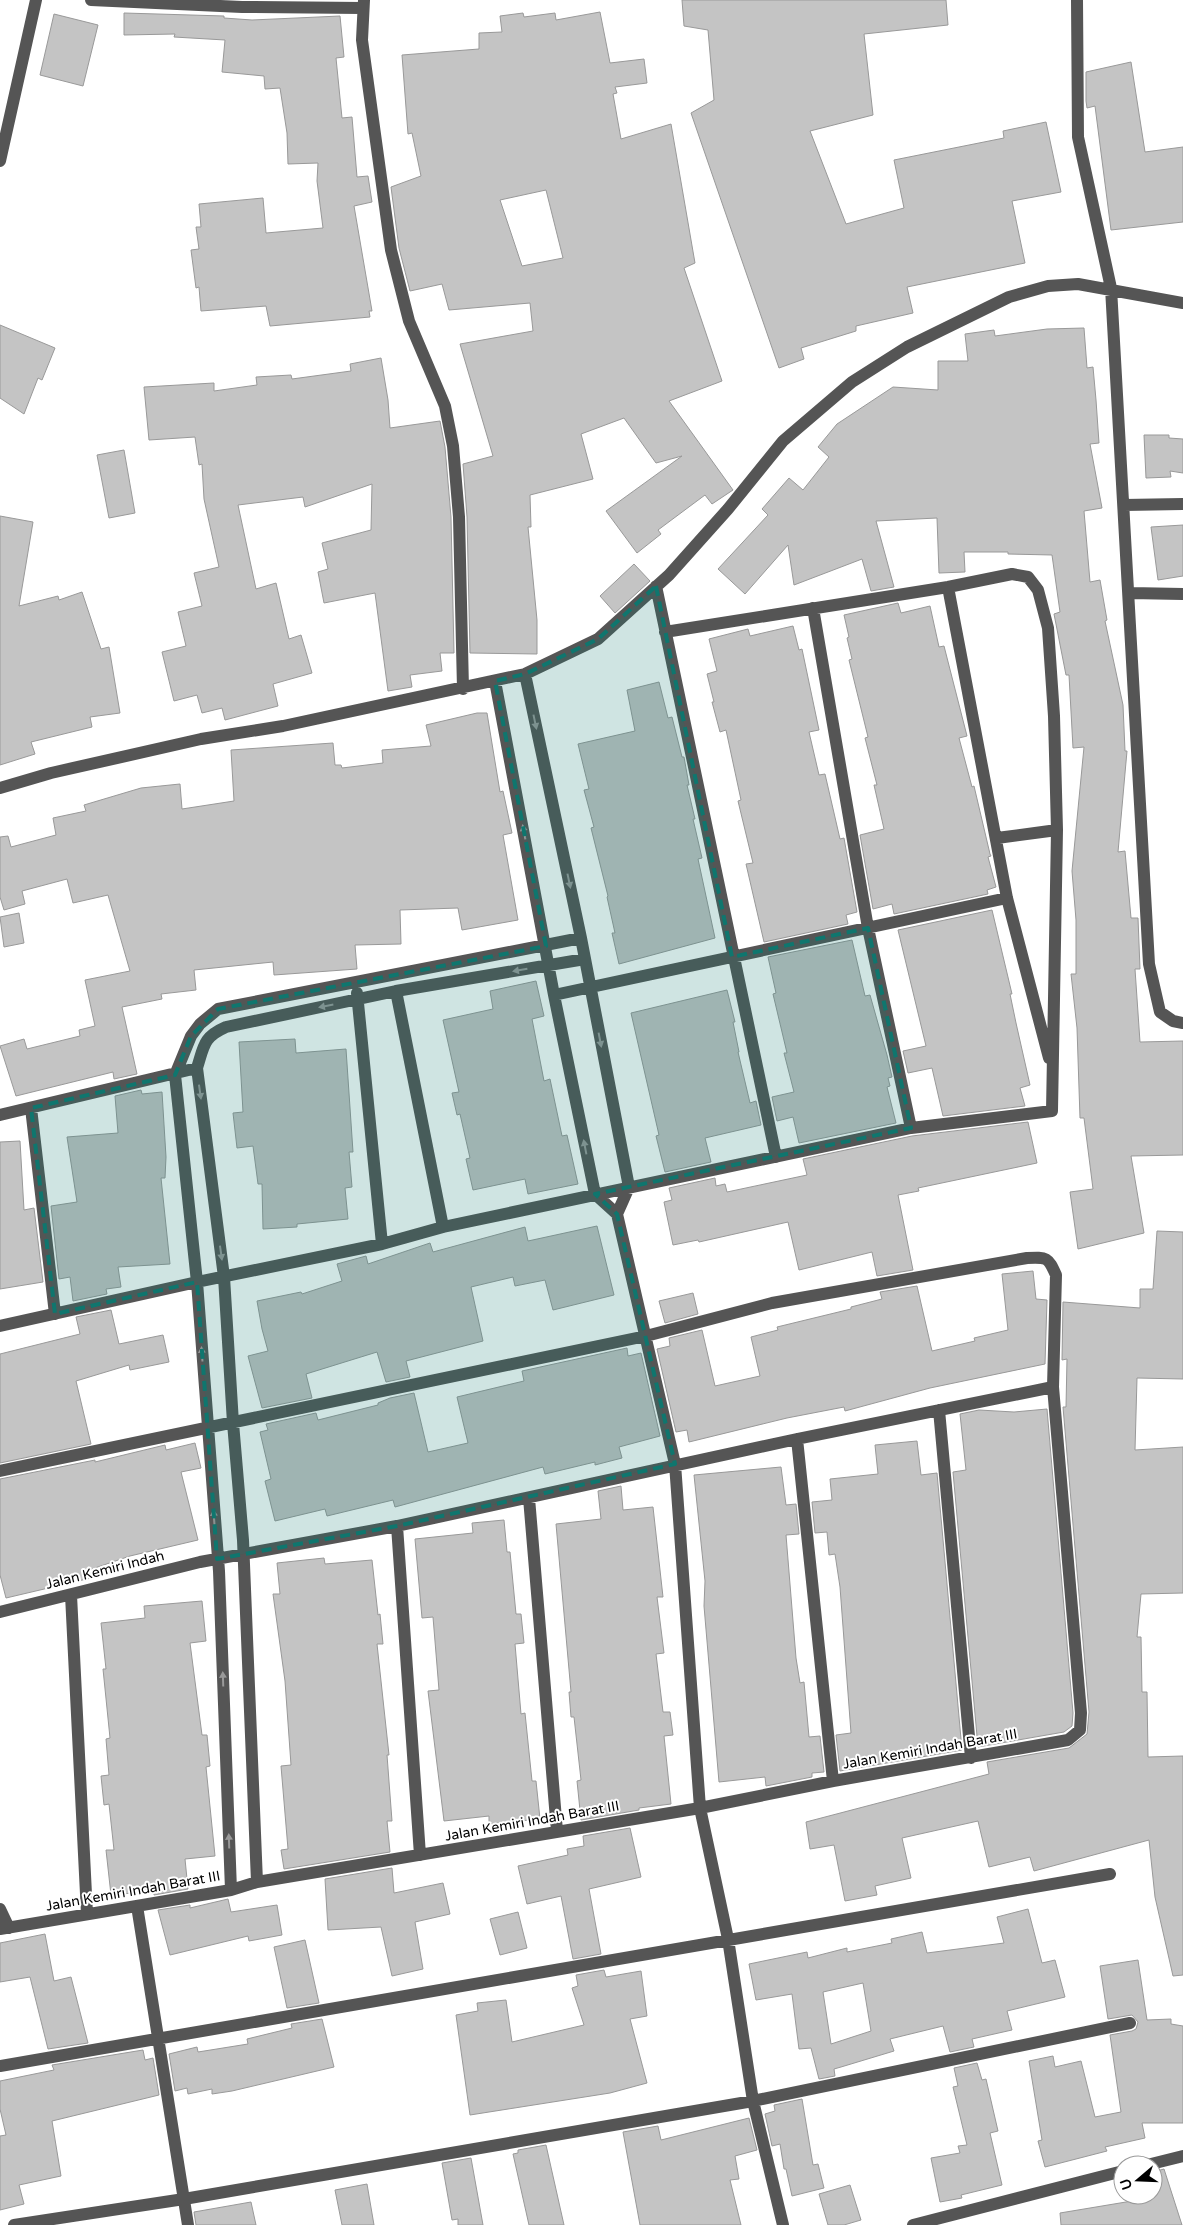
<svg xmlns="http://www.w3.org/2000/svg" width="1183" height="2225" viewBox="0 0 1183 2225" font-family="'Varela Round',sans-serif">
  <rect width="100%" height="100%" fill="#fff"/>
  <path fill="#c4c4c4" stroke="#999" fill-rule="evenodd" d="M 682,0 L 946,0 L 948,25 L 864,34 L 873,115 L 810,131 L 846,224 L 904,208 L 894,160 L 1004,138 L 1003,131 L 1046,122 L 1061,192 L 1012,201 L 1025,263 L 907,287 L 913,313 L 856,326 L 856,331 L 801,348 L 804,359 L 779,368 L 691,113 L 714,100 L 708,30 L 684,26 Z
    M 600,12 L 610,63 L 644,59 L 647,83 L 615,87 L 617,93 L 613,94 L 621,139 L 671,124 L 695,263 L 684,268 L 722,381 L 669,401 L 733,490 L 712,504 L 705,495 L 658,530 L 661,534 L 637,553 L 606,511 L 682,456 L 656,463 L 624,418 L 581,434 L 593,479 L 530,495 L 531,527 L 528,527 L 537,620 L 537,654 L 470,653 L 467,517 L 463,464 L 493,456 L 460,344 L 533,331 L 530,303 L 449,310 L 442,284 L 410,291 L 399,248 L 391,187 L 421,176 L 412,133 L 408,134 L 402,55 L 479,49 L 479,33 L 502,32 L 500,16 L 523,13 L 524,17 L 555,13 L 556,20 ZM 546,190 L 563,258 L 522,266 L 500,200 Z
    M 124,13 L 224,16 L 224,18 L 252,20 L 340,16 L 344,57 L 336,58 L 342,118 L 352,117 L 357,177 L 368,176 L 372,202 L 354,206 L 372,311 L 369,311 L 370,317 L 270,326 L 266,306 L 201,311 L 199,287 L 196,288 L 191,250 L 199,249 L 196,227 L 201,227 L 199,204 L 263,198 L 266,233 L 323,228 L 317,181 L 318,163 L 288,164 L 287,133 L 280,88 L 265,89 L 264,76 L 222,72 L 225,40 L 174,37 L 175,34 L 124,35 Z
    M 54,14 L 98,25 L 83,86 L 40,75 Z
    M 1131,62 L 1145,152 L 1183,147 L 1183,222 L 1111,230 L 1095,106 L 1087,108 L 1086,101 L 1086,72 Z
    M 0,325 L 55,348 L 42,380 L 38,378 L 24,414 L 0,398 Z
    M 1084,328 L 1087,368 L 1093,367 L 1096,400 L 1099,443 L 1090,444 L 1102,508 L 1084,511 L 1090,582 L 1100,580 L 1107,620 L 1105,621 L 1123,705 L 1125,751 L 1127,751 L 1118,852 L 1125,851 L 1131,918 L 1138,918 L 1140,969 L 1135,969 L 1140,1042 L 1183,1041 L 1183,1155 L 1131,1156 L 1144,1233 L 1078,1249 L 1070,1192 L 1093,1189 L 1084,1118 L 1080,1118 L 1077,1028 L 1071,974 L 1076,974 L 1076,920 L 1072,871 L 1084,747 L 1073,748 L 1069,675 L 1066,675 L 1054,614 L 1060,612 L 1052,555 L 1008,554 L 1008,552 L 964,552 L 965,572 L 939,573 L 937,518 L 876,521 L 894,587 L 871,591 L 862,559 L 794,585 L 788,545 L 745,594 L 718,569 L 768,515 L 762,509 L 789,478 L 803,490 L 829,457 L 818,447 L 837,424 L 893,387 L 938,390 L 938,361 L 968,361 L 965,334 L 994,330 L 995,336 L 1047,329 Z
    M 381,358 L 388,400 L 390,428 L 440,421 L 445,447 L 451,517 L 454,653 L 440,653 L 442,671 L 410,675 L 412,687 L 388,691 L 375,593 L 324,603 L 318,572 L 328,569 L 322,543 L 371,530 L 372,484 L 305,507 L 303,497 L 238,505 L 256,589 L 276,583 L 289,639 L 301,635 L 312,673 L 273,684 L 278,706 L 225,720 L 222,708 L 202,713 L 197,695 L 174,701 L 162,652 L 186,646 L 178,612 L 202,606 L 194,573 L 219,567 L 204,499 L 202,464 L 199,465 L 195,437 L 149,440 L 144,387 L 214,383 L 214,391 L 257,385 L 256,377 L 291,375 L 292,379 L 351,371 L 350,364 Z
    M 1144,435 L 1169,435 L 1169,438 L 1183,439 L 1183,473 L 1170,471 L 1171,477 L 1146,478 Z
    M 124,450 L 135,513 L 109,518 L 97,455 Z
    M 0,516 L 33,522 L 19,606 L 58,596 L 59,600 L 82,592 L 101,649 L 109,647 L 120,713 L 90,717 L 92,727 L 31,742 L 35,754 L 0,765 Z
    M 1183,525 L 1183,576 L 1158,580 L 1151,527 Z
    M 634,564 L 650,581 L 615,613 L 600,596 Z
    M 898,603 L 901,613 L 930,606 L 939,647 L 944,646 L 967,736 L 959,738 L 972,787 L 974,786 L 990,854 L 991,856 L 988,857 L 996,887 L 987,890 L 988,894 L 894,914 L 892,904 L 873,909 L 860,835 L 884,829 L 874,785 L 877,785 L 865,738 L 868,737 L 849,660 L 852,659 L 847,638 L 849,637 L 844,615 Z
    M 793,626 L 799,650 L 802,649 L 819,730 L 809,732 L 819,775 L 825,774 L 840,839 L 844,838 L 857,912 L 846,915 L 848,924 L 764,942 L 746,864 L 753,863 L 738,801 L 741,800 L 726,730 L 720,732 L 712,702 L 714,702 L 707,674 L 717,671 L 709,639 L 748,629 L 750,636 Z
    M 659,682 L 668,718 L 672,717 L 682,757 L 684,757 L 689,785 L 687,785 L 695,819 L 693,819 L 702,858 L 698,859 L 715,938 L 619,964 L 612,933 L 615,933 L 607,897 L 608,896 L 591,828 L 594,827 L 584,790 L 589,789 L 578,744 L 635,731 L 627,690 Z
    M 477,713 L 487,713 L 500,792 L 503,791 L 512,833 L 503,835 L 518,920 L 462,930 L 458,908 L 400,910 L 401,944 L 355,945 L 357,969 L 274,975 L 273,962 L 194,970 L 196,990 L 161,994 L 162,999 L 122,1007 L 137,1074 L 114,1079 L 113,1072 L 16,1096 L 0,1046 L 24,1039 L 27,1049 L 80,1036 L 79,1030 L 95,1026 L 85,980 L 130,971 L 108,895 L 73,903 L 67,879 L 22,891 L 25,904 L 4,910 L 0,897 L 0,837 L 8,836 L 11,847 L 56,835 L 53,818 L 86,811 L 84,805 L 141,788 L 180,784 L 182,809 L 234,801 L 231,750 L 333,743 L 335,765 L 341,765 L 342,768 L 383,763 L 382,750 L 431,746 L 426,725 Z
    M 992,910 L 1012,994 L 1010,994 L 1016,1023 L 1030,1085 L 1020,1088 L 1025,1106 L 943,1116 L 932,1068 L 908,1073 L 903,1051 L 926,1046 L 898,930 Z
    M 19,913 L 24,943 L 4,947 L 0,917 Z
    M 852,940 L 865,996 L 870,995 L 887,1055 L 892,1077 L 888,1078 L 890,1086 L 887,1087 L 896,1123 L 799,1143 L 793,1117 L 777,1121 L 772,1097 L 794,1092 L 784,1053 L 787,1053 L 773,994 L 776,993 L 768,957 Z
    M 536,981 L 544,1016 L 532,1019 L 544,1081 L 550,1079 L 562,1136 L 567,1135 L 578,1184 L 528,1194 L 525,1179 L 473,1190 L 466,1159 L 470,1158 L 460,1114 L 457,1115 L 452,1093 L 459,1092 L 443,1020 L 493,1009 L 490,991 Z
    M 727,990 L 735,1022 L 733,1022 L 739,1052 L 738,1052 L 750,1103 L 756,1101 L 761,1125 L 705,1138 L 711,1162 L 665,1172 L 656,1136 L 659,1135 L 631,1013 Z
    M 295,1039 L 296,1053 L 346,1049 L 353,1152 L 349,1152 L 352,1187 L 345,1188 L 348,1219 L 297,1224 L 297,1227 L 263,1229 L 262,1184 L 258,1184 L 253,1146 L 237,1148 L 233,1113 L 243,1112 L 239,1042 Z
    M 141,1090 L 142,1094 L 162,1092 L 166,1157 L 165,1178 L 161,1178 L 170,1264 L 118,1267 L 121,1287 L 106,1289 L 107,1294 L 73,1301 L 70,1277 L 59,1279 L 51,1206 L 77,1202 L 67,1137 L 118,1133 L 115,1096 Z
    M 1028,1122 L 1037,1163 L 918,1188 L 919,1191 L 898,1195 L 913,1270 L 877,1276 L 872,1252 L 799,1270 L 788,1222 L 699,1242 L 698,1240 L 673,1245 L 664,1202 L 672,1200 L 669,1188 L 715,1178 L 716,1186 L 725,1184 L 727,1192 L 807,1175 L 803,1159 L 912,1136 Z
    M 20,1141 L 24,1210 L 34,1208 L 43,1282 L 0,1289 L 0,1142 Z
    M 597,1226 L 614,1295 L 553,1310 L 545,1280 L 515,1286 L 513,1277 L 471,1287 L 483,1341 L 406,1361 L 410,1377 L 386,1382 L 377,1352 L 306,1374 L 312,1398 L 262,1408 L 248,1356 L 268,1351 L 262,1329 L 257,1301 L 301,1292 L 302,1294 L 342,1281 L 337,1264 L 366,1256 L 368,1264 L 430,1243 L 433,1252 L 525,1227 L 528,1241 Z
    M 1157,1231 L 1183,1232 L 1183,1379 L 1137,1378 L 1135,1450 L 1183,1447 L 1183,1593 L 1141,1594 L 1137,1637 L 1141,1637 L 1142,1692 L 1147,1692 L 1148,1757 L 1183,1756 L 1183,1975 L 1173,1976 L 1155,1897 L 1149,1840 L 1034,1871 L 1030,1857 L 989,1867 L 978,1821 L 902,1838 L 911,1878 L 875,1886 L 877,1895 L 845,1901 L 834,1845 L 810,1849 L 806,1822 L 989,1774 L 987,1762 L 1069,1748 L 1087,1734 L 1089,1712 L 1063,1407 L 1066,1407 L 1067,1359 L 1062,1360 L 1063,1302 L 1140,1308 L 1140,1289 L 1153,1289 Z
    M 1033,1271 L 1036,1299 L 1047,1300 L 1045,1364 L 930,1388 L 845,1411 L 844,1407 L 787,1418 L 689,1442 L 687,1430 L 676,1432 L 657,1349 L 670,1346 L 669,1338 L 702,1330 L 715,1386 L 760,1376 L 751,1337 L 778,1330 L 777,1327 L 851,1309 L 851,1307 L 882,1299 L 880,1292 L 917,1286 L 932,1351 L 975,1341 L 974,1338 L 1008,1330 L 1002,1274 Z
    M 693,1293 L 698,1314 L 665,1323 L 659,1301 Z
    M 111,1310 L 119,1344 L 163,1335 L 169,1362 L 130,1370 L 129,1365 L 76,1381 L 91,1444 L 0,1463 L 0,1354 L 80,1334 L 76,1317 Z
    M 627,1348 L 628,1356 L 641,1353 L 660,1436 L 619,1447 L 622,1458 L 595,1465 L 595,1462 L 545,1474 L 543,1467 L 395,1507 L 393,1500 L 327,1516 L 325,1509 L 275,1521 L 265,1481 L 271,1479 L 260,1432 L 268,1430 L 266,1424 L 316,1413 L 318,1420 L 378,1405 L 378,1403 L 390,1398 L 414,1393 L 428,1452 L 468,1443 L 457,1397 L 524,1381 L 522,1371 Z
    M 1047,1409 L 1073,1713 L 1072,1726 L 1064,1732 L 978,1747 L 953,1472 L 966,1470 L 960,1414 L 979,1410 L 1014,1412 Z
    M 917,1441 L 921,1475 L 937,1473 L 962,1750 L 840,1771 L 836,1735 L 851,1733 L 840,1587 L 835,1554 L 829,1555 L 827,1532 L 815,1533 L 812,1502 L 832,1500 L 830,1479 L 878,1474 L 875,1445 Z
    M 195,1443 L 201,1468 L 181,1472 L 198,1540 L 130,1556 L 89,1570 L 91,1578 L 6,1598 L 0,1575 L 0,1479 L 95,1460 L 95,1462 L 165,1445 L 166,1450 Z
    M 781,1467 L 786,1505 L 796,1504 L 799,1534 L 786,1535 L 796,1658 L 800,1683 L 804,1682 L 809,1737 L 820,1736 L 824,1772 L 812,1773 L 812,1777 L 766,1786 L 765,1777 L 719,1782 L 704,1606 L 705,1581 L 694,1475 Z
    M 621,1486 L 623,1510 L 653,1507 L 663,1597 L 657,1597 L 664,1653 L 656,1654 L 663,1712 L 670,1712 L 673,1735 L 664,1736 L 671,1804 L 639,1808 L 639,1810 L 581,1820 L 577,1781 L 581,1780 L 574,1717 L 571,1717 L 569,1692 L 571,1692 L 556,1524 L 601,1519 L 598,1491 Z
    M 504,1520 L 507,1552 L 510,1552 L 516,1614 L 521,1614 L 524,1643 L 515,1644 L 521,1714 L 525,1713 L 532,1781 L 536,1781 L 540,1819 L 489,1824 L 489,1816 L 444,1821 L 428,1691 L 439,1690 L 433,1617 L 422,1618 L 415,1539 L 473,1533 L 472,1523 Z
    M 324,1558 L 325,1564 L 372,1560 L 378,1615 L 380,1614 L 383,1644 L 377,1644 L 389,1755 L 387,1755 L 392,1821 L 387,1821 L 390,1852 L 284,1869 L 281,1850 L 288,1849 L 281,1766 L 291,1765 L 285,1681 L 273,1594 L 280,1594 L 277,1563 Z
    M 202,1601 L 206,1641 L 190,1643 L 202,1735 L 207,1735 L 210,1766 L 206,1767 L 215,1856 L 185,1859 L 188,1889 L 154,1895 L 154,1891 L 111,1895 L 106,1850 L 114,1850 L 109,1804 L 104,1805 L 101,1776 L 109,1775 L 106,1739 L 110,1738 L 103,1669 L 106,1669 L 101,1623 L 145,1618 L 144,1606 Z
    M 630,1828 L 641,1877 L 589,1889 L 601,1954 L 573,1959 L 561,1896 L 527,1904 L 518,1866 L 568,1855 L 567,1849 L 584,1846 L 583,1836 Z
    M 392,1868 L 394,1893 L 443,1883 L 450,1914 L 415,1922 L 423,1969 L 392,1976 L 381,1927 L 328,1930 L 325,1879 Z
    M 228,1899 L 231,1912 L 277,1905 L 282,1935 L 249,1941 L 248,1936 L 170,1955 L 158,1910 L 190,1905 L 190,1908 Z
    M 1028,1909 L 1042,1963 L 1055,1960 L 1065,1997 L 1007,2011 L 1012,2030 L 972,2039 L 974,2047 L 950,2052 L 943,2026 L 890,2039 L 894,2051 L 841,2067 L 834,2069 L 835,2076 L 819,2079 L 811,2048 L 799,2049 L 792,1994 L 756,2000 L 749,1964 L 807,1952 L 808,1958 L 847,1948 L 847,1952 L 892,1943 L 891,1939 L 922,1932 L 927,1953 L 1004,1943 L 997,1917 ZM 863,1983 L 871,2031 L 831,2044 L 823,1992 Z
    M 518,1912 L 527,1948 L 500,1955 L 490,1919 Z
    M 45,1934 L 54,1981 L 71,1977 L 88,2043 L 48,2049 L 30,1977 L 0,1982 L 0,1943 Z
    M 305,1940 L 319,2003 L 287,2008 L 274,1947 Z
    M 1138,1960 L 1147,2020 L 1171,2019 L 1171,2024 L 1183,2026 L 1183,2123 L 1142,2123 L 1145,2138 L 1105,2147 L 1107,2151 L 1045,2167 L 1038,2141 L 1042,2140 L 1029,2061 L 1053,2056 L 1055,2067 L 1081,2061 L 1095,2117 L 1121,2112 L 1110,2035 L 1132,2031 L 1136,2029 L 1138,2022 L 1132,2015 L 1108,2019 L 1100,1966 Z
    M 604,1970 L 606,1977 L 641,1971 L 647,2016 L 630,2019 L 647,2083 L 610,2093 L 470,2115 L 456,2015 L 478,2011 L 477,2003 L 506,2000 L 512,2042 L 584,2025 L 572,1988 L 578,1986 L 576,1975 Z
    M 322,2019 L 334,2067 L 232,2091 L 212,2094 L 212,2089 L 188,2094 L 187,2088 L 175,2091 L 169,2054 L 197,2047 L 198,2052 L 248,2044 L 247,2039 L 292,2028 L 291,2024 Z
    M 143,2050 L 145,2060 L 153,2058 L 159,2095 L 52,2121 L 61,2176 L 19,2185 L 24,2204 L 0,2210 L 0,2136 L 6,2135 L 0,2109 L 0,2081 L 54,2070 L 52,2065 Z
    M 977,2063 L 982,2080 L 986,2079 L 998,2131 L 990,2133 L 1002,2185 L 961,2195 L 962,2198 L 940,2202 L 931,2158 L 960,2153 L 958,2146 L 967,2145 L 953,2087 L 958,2086 L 954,2068 Z
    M 802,2099 L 813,2165 L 818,2164 L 824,2188 L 792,2196 L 786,2169 L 784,2169 L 780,2144 L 772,2146 L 765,2114 L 775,2111 L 774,2105 Z
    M 749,2118 L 757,2150 L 735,2156 L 739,2179 L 730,2180 L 741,2225 L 640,2225 L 623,2132 L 658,2126 L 661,2140 Z
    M 546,2145 L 564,2225 L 529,2225 L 513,2154 L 518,2153 L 518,2150 Z
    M 471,2158 L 483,2225 L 458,2225 L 458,2219 L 452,2220 L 442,2163 Z
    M 1164,2169 L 1182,2225 L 1061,2225 L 1060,2213 L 1138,2200 L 1137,2195 L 1153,2195 L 1153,2172 Z
    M 367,2184 L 374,2225 L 342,2225 L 335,2190 Z
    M 850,2185 L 861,2220 L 844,2225 L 828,2225 L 819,2194 Z
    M 251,2202 L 256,2225 L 196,2225 L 194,2212 Z"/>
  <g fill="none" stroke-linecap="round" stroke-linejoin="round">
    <path stroke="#555" stroke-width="12" d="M 91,0 L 242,7 L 362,8
      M 364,0 L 362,40 L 391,250 L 409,321 L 445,406 L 453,446 L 459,517 L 463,689
      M 1077,0 L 1078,137 L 1111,288 L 1149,964 L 1160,1012 L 1173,1021 L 1183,1023
      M 0,161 L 36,0
      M 1124,505 L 1183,504
      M 656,586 L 776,1157
      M 948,587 L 1007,898 L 1049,1058
      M 1130,593 L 1183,594
      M 813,608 L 868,928 L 911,1128
      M 525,674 L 581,938 L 629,1187 L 617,1214
      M 495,681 L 554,995 L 595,1194 L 617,1214 L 675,1464 L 700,1808 L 728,1939 L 753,2101 L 783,2225
      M 0,788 L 51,773 L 201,739 L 283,726 L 525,674 L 598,639 L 669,575 L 728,509 L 783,441 L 852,382 L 907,347 L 1009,297 L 1048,286 L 1078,284 L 1183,303
      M 997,838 L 1057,830
      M 396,991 L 443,1227
      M 357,993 L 382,1244
      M 554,995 L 1007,898
      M 31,1108 L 55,1314
      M 0,1115 L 197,1068
      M 0,1326 L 197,1282 L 382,1244 L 443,1227 L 911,1128 L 1052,1111 L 1057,830 L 1054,716 L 1048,628 L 1038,590 L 1028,577 L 1012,574 L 948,587 L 665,632
      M 939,1410 L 971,1758
      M 797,1439 L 833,1781
      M 0,1471 L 646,1336 L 772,1303 L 1027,1258 C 1047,1257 1048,1257 1056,1275 L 1053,1387 L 1081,1713 L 1080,1730 L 1068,1740 L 833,1781 L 700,1808 L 257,1882 L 231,1890 L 0,1929
      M 529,1498 L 557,1831
      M 397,1526 L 420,1855
      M 71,1595 L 87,1914
      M 0,1612 L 200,1562 L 397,1526 L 797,1439 L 1053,1387
      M 257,1882 L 243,1540 L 233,1423 L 224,1277 L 197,1068 C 204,1046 203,1037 226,1027 L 396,991 L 585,959
      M 231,1890 L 219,1571 L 197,1282 L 175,1075 L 191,1036 L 200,1024 L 218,1009 L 581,938
      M 137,1906 L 188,2225
      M 0,1909 L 9,1928
      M 0,2066 L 1110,1874
      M 1147,2165 L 1183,2156
      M 14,2225 L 184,2199 L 753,2101 L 1130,2023
      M 913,2225 L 1123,2171"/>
  </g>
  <defs><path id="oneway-solid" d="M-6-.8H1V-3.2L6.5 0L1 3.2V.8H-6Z" transform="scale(1.25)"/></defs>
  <g fill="#999">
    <use href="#oneway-solid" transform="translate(535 722) rotate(78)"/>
    <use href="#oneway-solid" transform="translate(524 832) rotate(-101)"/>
    <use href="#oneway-solid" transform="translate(569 881) rotate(78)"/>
    <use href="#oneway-solid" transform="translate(520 970) rotate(170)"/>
    <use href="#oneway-solid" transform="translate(326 1006) rotate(169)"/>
    <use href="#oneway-solid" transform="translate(600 1040) rotate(79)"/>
    <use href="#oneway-solid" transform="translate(200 1092) rotate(82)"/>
    <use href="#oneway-solid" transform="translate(585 1147) rotate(-101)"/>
    <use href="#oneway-solid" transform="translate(221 1253) rotate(82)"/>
    <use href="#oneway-solid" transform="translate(202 1354) rotate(-94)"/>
    <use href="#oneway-solid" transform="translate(214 1517) rotate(-94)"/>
    <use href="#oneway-solid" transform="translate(223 1679) rotate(-92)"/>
    <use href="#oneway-solid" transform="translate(229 1841) rotate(-92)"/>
  </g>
  <path fill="#0f766e" fill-opacity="0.2" stroke="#0f766e" stroke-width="4" stroke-dasharray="10 6" stroke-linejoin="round" d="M 656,586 L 732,957 L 868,928 L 911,1128 L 595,1194 L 617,1214 L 675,1464 L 397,1526 L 217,1559 L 197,1282 L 55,1314 L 31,1108 L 175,1075 L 191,1036 L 218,1009 L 546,946 L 495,681 L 525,674 L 598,639 Z"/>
  <g text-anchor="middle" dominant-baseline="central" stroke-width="4" stroke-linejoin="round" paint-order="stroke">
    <g font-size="14" fill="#000" stroke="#fff">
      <text transform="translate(105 1570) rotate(-14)">Jalan Kemiri Indah</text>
      <text transform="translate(930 1749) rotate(-10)">Jalan Kemiri Indah Barat III</text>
      <text transform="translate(532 1821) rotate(-10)">Jalan Kemiri Indah Barat III</text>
      <text transform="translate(133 1891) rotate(-10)">Jalan Kemiri Indah Barat III</text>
    </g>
  </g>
  <g transform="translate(1138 2180) rotate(251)"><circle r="24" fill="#ffffff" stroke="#999999"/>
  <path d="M0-4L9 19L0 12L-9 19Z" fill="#000000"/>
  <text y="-8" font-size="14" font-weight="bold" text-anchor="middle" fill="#000000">U</text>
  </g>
</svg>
